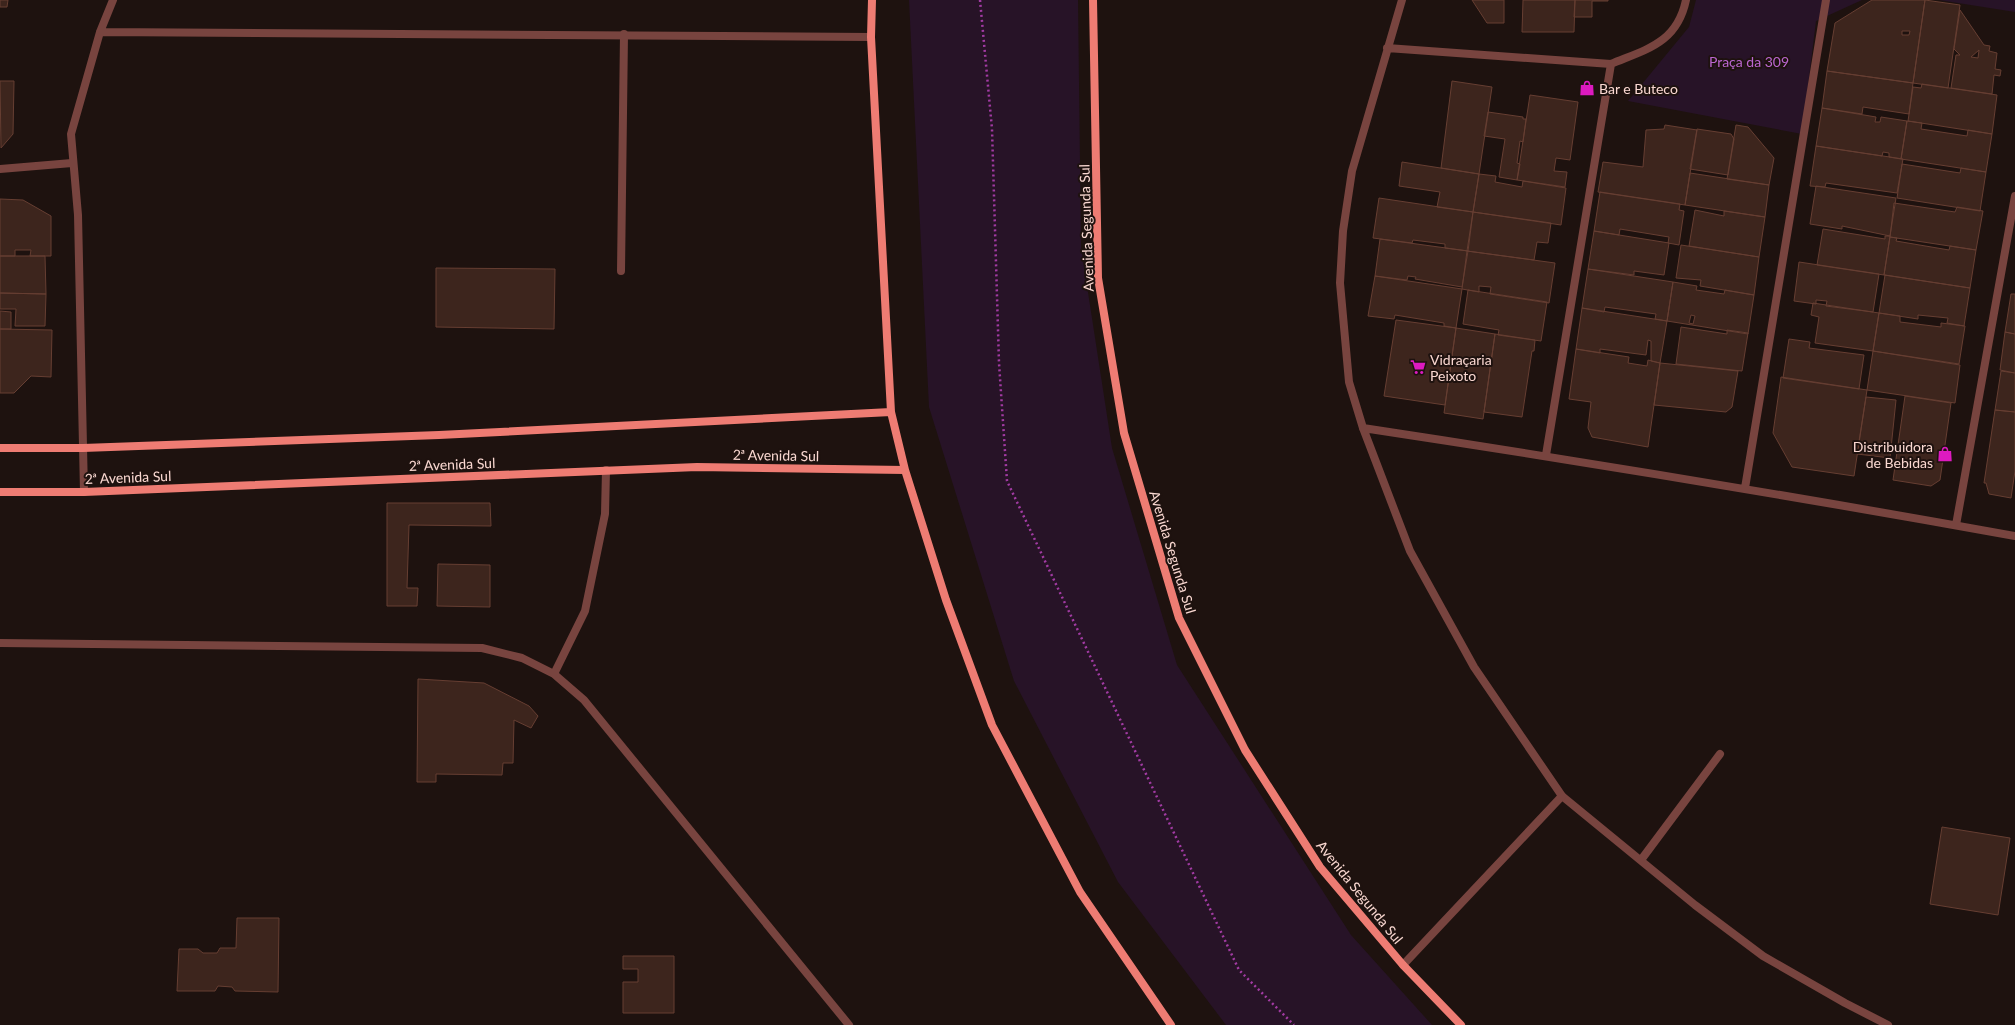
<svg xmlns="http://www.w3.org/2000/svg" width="2015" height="1025" viewBox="0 0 2015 1025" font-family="Lato,sans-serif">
  <rect width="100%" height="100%" fill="#1e120f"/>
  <path fill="#271327" d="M 909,0 L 1078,0 L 1081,247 L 1112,448 L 1177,665 L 1351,935 L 1432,1025 L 1226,1025 L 1118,882 L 1014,681 L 929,407 Z
    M 1696,0 L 1862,0 L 1816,21 L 1802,134 L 1628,101 L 1689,27 Z
    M 1939,0 L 2015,0 L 2015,12 Z"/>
  <path fill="#3d251d" stroke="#663e32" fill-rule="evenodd" d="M 0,0 L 8,0 L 7,7 L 0,7 Z
    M 1472,0 L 1504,0 L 1504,23 L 1487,23 Z
    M 1523,0 L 1575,0 L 1574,32 L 1522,32 Z
    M 1575,0 L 1608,0 L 1608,1 L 1592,1 L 1592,17 L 1574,17 Z
    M 1872,0 L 1925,0 L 1913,83 L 1827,71 L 1835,23 ZM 1902,31 L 1910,31 L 1909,35 L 1902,35 Z
    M 1925,0 L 1960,5 L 1948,88 L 1913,83 Z
    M 1960,10 L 1984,45 L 1990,46 L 1989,51 L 1997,53 L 1995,69 L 2001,70 L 2000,76 L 1994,75 L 1992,94 L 1951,88 L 1956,55 L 1960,55 L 1954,49 ZM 1979,50 L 1978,58 L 1971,57 Z
    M 1827,71 L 1913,83 L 1909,114 L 1863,107 L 1862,114 L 1822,108 Z
    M 0,81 L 14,81 L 13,134 L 1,148 Z
    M 1452,81 L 1492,87 L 1479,174 L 1441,168 Z
    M 1922,84 L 1997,95 L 1992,134 L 1908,121 L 1913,87 L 1921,88 Z
    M 1530,95 L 1578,102 L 1570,160 L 1556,158 L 1554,171 L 1567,172 L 1565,187 L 1517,180 Z
    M 1822,108 L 1876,117 L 1875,122 L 1880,122 L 1881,117 L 1907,121 L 1901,159 L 1889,157 L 1889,153 L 1883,152 L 1882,156 L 1816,146 Z
    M 1488,112 L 1523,117 L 1523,119 L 1526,119 L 1523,142 L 1520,141 L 1517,163 L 1520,164 L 1517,180 L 1499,177 L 1505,139 L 1484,136 Z
    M 1907,121 L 1922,123 L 1921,129 L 1967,136 L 1968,130 L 1992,134 L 1986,172 L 1901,159 Z
    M 1665,125 L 1697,130 L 1685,205 L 1598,192 L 1603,162 L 1643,167 L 1646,130 L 1664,129 Z
    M 1736,125 L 1748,127 L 1774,158 L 1769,185 L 1727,179 Z
    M 1697,129 L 1731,134 L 1734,139 L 1728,175 L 1690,169 Z
    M 1816,146 L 1903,159 L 1897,193 L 1826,183 L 1825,187 L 1810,186 Z
    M 1402,162 L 1479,174 L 1473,212 L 1437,207 L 1440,192 L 1399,186 Z
    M 1902,164 L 1960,173 L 1961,168 L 1986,172 L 1980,211 L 1897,198 Z
    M 1690,173 L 1769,185 L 1765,217 L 1685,205 Z
    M 1479,174 L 1496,176 L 1495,182 L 1522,187 L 1523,181 L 1566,188 L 1561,225 L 1473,212 Z
    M 1816,186 L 1896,198 L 1890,236 L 1842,226 L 1842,229 L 1810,224 Z
    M 1600,192 L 1680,204 L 1679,210 L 1684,211 L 1679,245 L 1668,243 L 1669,237 L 1620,229 L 1619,235 L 1594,231 Z
    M 1379,198 L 1473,212 L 1468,251 L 1445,248 L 1445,244 L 1413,240 L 1412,243 L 1373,238 Z
    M 0,199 L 23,200 L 51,216 L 51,256 L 30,256 L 31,250 L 15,250 L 15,256 L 0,256 Z
    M 1894,203 L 1955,212 L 1957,207 L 1983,211 L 1976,250 L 1890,237 Z
    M 1695,210 L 1724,216 L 1724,211 L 1765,217 L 1759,257 L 1689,246 Z
    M 1473,212 L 1551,223 L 1548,243 L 1537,242 L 1534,260 L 1467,251 Z
    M 1823,229 L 1885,239 L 1885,236 L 1890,236 L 1884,275 L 1817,265 Z
    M 1594,231 L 1669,243 L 1664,275 L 1634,271 L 1634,275 L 1588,269 Z
    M 1890,237 L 1897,238 L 1896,241 L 1949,250 L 1950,246 L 1976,250 L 1970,288 L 1884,275 Z
    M 1380,239 L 1468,251 L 1462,287 L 1415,279 L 1416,277 L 1408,276 L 1407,280 L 1375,276 Z
    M 1681,245 L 1759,257 L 1754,295 L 1700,286 L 1701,280 L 1676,278 Z
    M 1467,251 L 1555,263 L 1549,303 L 1490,294 L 1491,287 L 1479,286 L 1479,292 L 1462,289 Z
    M 0,256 L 45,256 L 46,294 L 0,293 Z
    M 1799,262 L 1879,274 L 1873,312 L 1826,306 L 1827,301 L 1816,300 L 1816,304 L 1794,301 Z
    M 436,268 L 555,269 L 554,329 L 436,327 Z
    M 1588,269 L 1673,282 L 1667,321 L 1655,319 L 1656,314 L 1605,307 L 1604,312 L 1582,308 Z
    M 1885,275 L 1970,288 L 1964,326 L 1947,323 L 1948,318 L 1918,315 L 1918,319 L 1879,313 Z
    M 1375,276 L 1462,289 L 1456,328 L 1444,326 L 1444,323 L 1395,315 L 1394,319 L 1368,316 Z
    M 1673,282 L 1697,286 L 1696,290 L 1724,294 L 1725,290 L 1754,295 L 1748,334 L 1667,321 ZM 1691,315 L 1695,316 L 1693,324 L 1689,323 Z
    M 1468,290 L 1547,302 L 1541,341 L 1498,335 L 1499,330 L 1463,324 Z
    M 0,293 L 46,294 L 45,326 L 15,326 L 16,309 L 0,309 Z
    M 2011,294 L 2015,294 L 2015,334 L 2005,332 Z
    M 1813,303 L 1879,313 L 1873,351 L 1815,343 L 1819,317 L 1811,315 Z
    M 1582,308 L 1667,321 L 1660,363 L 1651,361 L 1651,341 L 1648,340 L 1646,355 L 1600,349 L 1600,353 L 1576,349 Z
    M 0,311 L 11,312 L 11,329 L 0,329 Z
    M 1879,313 L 1900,316 L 1900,322 L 1941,327 L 1941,323 L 1965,326 L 1959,364 L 1873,351 Z
    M 1396,320 L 1456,328 L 1445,405 L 1384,396 Z
    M 1681,327 L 1727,334 L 1727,330 L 1748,333 L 1742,371 L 1676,364 Z
    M 1456,328 L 1495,334 L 1483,419 L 1444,413 Z
    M 0,329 L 52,330 L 51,377 L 31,376 L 14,393 L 0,393 Z
    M 2005,332 L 2015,334 L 2015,373 L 2000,370 Z
    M 1495,334 L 1535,340 L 1534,351 L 1532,351 L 1522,417 L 1484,412 Z
    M 1789,339 L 1810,342 L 1809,348 L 1864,355 L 1859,389 L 1783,378 Z
    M 1576,349 L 1629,357 L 1628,363 L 1647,366 L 1648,360 L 1660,363 L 1648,447 L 1592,437 L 1588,428 L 1591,402 L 1569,399 Z
    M 1873,351 L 1960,365 L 1955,403 L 1867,390 Z
    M 1660,363 L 1738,371 L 1732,407 L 1726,412 L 1654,405 Z
    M 2001,371 L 2015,373 L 2015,412 L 1995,410 Z
    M 1781,377 L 1867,390 L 1854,476 L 1792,467 L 1773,433 Z
    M 1905,396 L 1951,403 L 1940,480 L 1931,486 L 1893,480 Z
    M 1866,397 L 1896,400 L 1890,458 L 1857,454 Z
    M 1995,410 L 2015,412 L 2015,471 L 2011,498 L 1989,494 L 1986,483 L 1984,483 Z
    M 387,503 L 490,503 L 491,526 L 409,525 L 407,588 L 418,588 L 417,606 L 387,606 Z
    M 438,564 L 490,565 L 490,607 L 437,606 Z
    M 418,679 L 484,683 L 529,706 L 538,716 L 531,728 L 514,720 L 513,763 L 503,763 L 502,775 L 436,774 L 436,782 L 417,782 Z
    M 1942,827 L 2010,838 L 1998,915 L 1930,904 Z
    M 237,918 L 279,918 L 278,992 L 235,991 L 232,987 L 218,986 L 215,991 L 177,991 L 179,949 L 198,949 L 203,953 L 217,953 L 220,948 L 236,948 Z
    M 623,956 L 674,956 L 674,1013 L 623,1013 L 623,982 L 638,982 L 638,969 L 623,969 Z"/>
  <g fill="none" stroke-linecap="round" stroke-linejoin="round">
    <path stroke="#a23ba3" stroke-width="2.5" stroke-dasharray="2 3" stroke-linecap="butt" d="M 980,0 L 992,129 L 999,363 L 1007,481 L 1239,970 L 1294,1025"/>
    <path stroke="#78443f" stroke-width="8" d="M 621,271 L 624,34
      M 1562,796 L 1695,905 L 1763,956 L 1845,1003 L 1888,1025
      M 1641,860 L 1720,754"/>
    <path stroke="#78443f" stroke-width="8" d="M 1402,0 L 1352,171 L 1343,231 L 1340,283 L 1349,382 L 1363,428 L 1410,551 L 1474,667 L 1562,796 L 1403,965
      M 100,32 L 871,37
      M 1387,48 L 1611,64
      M 0,169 L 72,163
      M 1363,428 C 1581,461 1798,497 2015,536
      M 1546,455 L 1611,64 C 1647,49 1677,43 1686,0
      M 1745,488 L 1826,0
      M 84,492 L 78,215 L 71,134 L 100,32 L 113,0
      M 1956,525 L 2015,196
      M 0,643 L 482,648 L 522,658 L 554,674 L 584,700 L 849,1025
      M 554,674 L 585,611 L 605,514 L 606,470"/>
    <path stroke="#ee7c73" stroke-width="8" d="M 872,0 L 871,37 L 891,412 L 905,470 L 946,600 L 992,725 L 1080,892 L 1171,1025
      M 1093,0 L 1098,278 L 1124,433 L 1179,618 L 1245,750 L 1320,867 L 1403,965 L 1461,1025
      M 0,448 L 83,448 L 439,435 L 891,412
      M 0,492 L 84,492 L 697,467 L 905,470"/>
  </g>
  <defs>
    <symbol id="shop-bare" viewBox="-9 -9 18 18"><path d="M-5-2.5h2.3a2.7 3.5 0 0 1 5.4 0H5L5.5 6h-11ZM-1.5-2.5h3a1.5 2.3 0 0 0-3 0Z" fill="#dd1ac0" stroke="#1e120f" stroke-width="2.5" paint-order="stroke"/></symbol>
    <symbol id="supermarket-bare" viewBox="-9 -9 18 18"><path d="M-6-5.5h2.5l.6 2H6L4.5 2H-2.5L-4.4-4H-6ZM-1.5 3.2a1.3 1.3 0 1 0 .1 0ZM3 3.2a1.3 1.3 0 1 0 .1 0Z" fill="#dd1ac0" stroke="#1e120f" stroke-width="2.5" paint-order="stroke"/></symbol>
  </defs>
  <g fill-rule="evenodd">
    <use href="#shop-bare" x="1576" y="77" width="22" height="22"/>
    <use href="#supermarket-bare" x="1407" y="356" width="22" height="22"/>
    <use href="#shop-bare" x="1934" y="443" width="22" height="22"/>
  </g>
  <g text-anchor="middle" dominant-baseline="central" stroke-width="4" stroke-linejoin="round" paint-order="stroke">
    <g font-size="14" fill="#bb66d0" stroke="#1e120f">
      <text x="1749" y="61">Praça da 309</text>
    </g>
    <g font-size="14" fill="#fad8d1" stroke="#1e120f" text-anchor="start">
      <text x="1599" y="88">Bar e Buteco</text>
      <text x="1430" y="359">Vidraçaria<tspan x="1430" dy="16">Peixoto</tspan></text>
      <text x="1933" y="446" text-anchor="end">Distribuidora<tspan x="1933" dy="16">de Bebidas</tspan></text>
    </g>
    <g font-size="14" fill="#fad8d1" stroke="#1e120f">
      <text transform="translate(1086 228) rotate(-92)">Avenida Segunda Sul</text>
      <text transform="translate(776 455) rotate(1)">2ᵃ Avenida Sul</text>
      <text transform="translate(452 464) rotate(-2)">2ᵃ Avenida Sul</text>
      <text transform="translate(128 477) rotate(-2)">2ᵃ Avenida Sul</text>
      <text transform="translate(1173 552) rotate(73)">Avenida Segunda Sul</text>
      <text transform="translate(1360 892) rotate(51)">Avenida Segunda Sul</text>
    </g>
  </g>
</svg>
